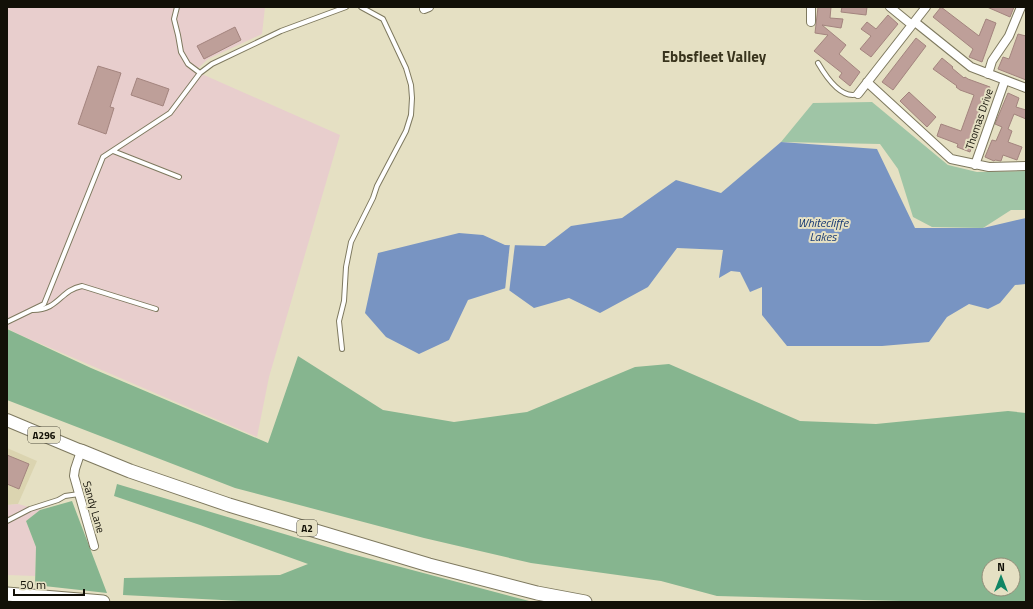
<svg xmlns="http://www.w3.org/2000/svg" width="1033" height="609" viewBox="0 0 1033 609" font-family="'Titillium Web',sans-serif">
  <rect width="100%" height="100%" fill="#e5e0c3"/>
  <path fill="#dbd4b0" d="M 7,448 L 37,461 L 18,504 L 7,505 Z"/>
  <path fill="#e8cecd" d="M 7,7 L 265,7 L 262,34 L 208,59 L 195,71 L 340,135 L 269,377 L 257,437 L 18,334 L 7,328 Z
    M 18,504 L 40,510 L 26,521 L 36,547 L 35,576 L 7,575 L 7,505 Z"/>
  <path fill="#9fc5a6" d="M 872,102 L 948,165 L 977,172 L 1026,171 L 1026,210 L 1011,210 L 983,228 L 932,227 L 913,217 L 898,169 L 880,144 L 781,142 L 813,103 Z"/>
  <path fill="#86b58f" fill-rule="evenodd" d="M 7,329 L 91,368 L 268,443 L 298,356 L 383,410 L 454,422 L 527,412 L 635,367 L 669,364 L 800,421 L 876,424 L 1008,411 L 1026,413 L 1026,602 L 938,602 L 717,596 L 661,581 L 531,563 L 424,538 L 235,488 L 7,400 ZM 989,565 L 1013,565 L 1013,589 L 989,589 Z
    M 117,484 L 348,553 L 533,602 L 260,602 L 123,595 L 124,578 L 280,575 L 308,564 L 200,525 L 114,496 Z
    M 72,501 L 107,593 L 35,585 L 36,547 L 26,521 L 40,510 Z"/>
  <path fill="#7894c2" d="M 781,142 L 877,149 L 915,228 L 983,228 L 1026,218 L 1026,284 L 1015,285 L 1000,303 L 988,309 L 969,304 L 947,317 L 929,342 L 882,346 L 787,346 L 762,315 L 762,287 L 750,292 L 740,272 L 731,271 L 719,278 L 723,250 L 677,248 L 648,287 L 600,313 L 569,298 L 534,308 L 506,288 L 468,300 L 449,340 L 419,354 L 386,337 L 365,313 L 378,253 L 459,233 L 483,235 L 505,245 L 545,246 L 571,226 L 622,218 L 676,180 L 721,193 Z"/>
  <path fill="#e5e0c3" d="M 510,243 L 515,244 L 509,293 L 505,290 Z"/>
  <path fill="#be9f99" stroke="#a3847e" d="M 818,7 L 831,7 L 830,18 L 843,19 L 841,28 L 822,25 L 846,45 L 839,54 L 860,72 L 850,86 L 839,77 L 842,73 L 814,51 L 828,35 L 815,33 Z
    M 842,7 L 867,7 L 866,15 L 841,12 Z
    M 941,7 L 979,36 L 986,19 L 996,23 L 982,62 L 969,57 L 973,49 L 933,17 Z
    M 987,7 L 1014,7 L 1010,17 Z
    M 888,15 L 898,24 L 871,57 L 860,49 L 871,36 L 861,29 L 867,22 L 876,29 Z
    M 235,27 L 241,40 L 204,59 L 197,46 Z
    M 1018,34 L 1026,36 L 1026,80 L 998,69 L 1003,57 L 1009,59 Z
    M 916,38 L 926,46 L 893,90 L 882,82 Z
    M 942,58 L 953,67 L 952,68 L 964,78 L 965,77 L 968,79 L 990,87 L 985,99 L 983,99 L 970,138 L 974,140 L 970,152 L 957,147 L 958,144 L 937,136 L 941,124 L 961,131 L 974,95 L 960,90 L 956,87 L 957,86 L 933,69 Z
    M 98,66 L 121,73 L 110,107 L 114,108 L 106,134 L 78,124 Z
    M 137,78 L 169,89 L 163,106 L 131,95 Z
    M 909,92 L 936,117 L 927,127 L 900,101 Z
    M 1008,93 L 1019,98 L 1016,107 L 1026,110 L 1026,119 L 1014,114 L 1008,129 L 1012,131 L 1008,142 L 1022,147 L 1017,160 L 1003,155 L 1001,161 L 995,160 L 994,161 L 985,157 L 992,140 L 996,141 L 1002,127 L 995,124 Z
    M 7,455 L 29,464 L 19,489 L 7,484 Z"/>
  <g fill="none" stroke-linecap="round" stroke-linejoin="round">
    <defs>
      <path id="service" d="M 177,7 L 174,19 L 178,35 L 181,52 L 188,64 L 200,73
        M 818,63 C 825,75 841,100 858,94
        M 113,151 L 179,177
        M 33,310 C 59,310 60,290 82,286 L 156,309
        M 7,322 L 44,304 L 103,157 L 170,113 L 200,73 L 212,64 L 281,31 L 346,7
        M 342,349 L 339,321 L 344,301 L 346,267 L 351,242 L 373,198 L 377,186 L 406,131 L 411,115 L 412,98 L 411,85 L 406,68 L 383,19 L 361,7
        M 7,521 L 30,509 L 58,500 L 65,496 L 79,494"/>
      <path id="minor" d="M 890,7 L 912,25
        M 424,9 L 429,7
        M 811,22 L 811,7
        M 915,22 L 971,67 L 1026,88
        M 988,74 L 992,61 L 1009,36 L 1021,7
        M 867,82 L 951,159 L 989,167 L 1026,166
        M 858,94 L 926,7
        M 975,165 L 1005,80
        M 81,451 L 75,469 L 74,476 L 94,546"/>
      <path id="primary" d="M 7,420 L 81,451"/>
      <path id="trunk" d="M 81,451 L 130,471 L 229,505 L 429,565 L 537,593 L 585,602
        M 7,594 L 103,602"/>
    </defs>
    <use href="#service" stroke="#7e795f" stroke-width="6"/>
    <use href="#minor" stroke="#7e795f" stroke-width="10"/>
    <use href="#primary" stroke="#7e795f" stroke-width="14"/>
    <use href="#trunk" stroke="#7e795f" stroke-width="15"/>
    <use href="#service" stroke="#fff" stroke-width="4"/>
    <use href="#minor" stroke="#fff" stroke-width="8"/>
    <use href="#primary" stroke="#fff" stroke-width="12"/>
    <use href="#trunk" stroke="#fff" stroke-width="13"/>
  </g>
  <g text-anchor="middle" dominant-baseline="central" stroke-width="4" stroke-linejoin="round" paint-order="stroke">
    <g fill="#e5e0c3" stroke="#514e3f" stroke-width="1">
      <rect x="28" y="427" width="32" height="16" rx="3"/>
      <rect x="297" y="520" width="20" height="16" rx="3"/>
    </g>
    <g font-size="10" font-weight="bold" fill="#121007">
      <text x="44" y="435">A296</text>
      <text x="307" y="528">A2</text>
    </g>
    <g font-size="11" fill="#121007" stroke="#e5e0c3">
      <text transform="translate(979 119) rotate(-71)">Thomas Drive</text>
      <text transform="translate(94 507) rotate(74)">Sandy Lane</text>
    </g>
    <g font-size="12" font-style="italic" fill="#173972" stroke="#e5e0c3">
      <text x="823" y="222">Whitecliffe<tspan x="823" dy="14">Lakes</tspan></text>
    </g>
    <g font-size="15" font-weight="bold" fill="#39341d" stroke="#e5e0c3">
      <text x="714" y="56">Ebbsfleet Valley</text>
    </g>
  </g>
  <rect width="1033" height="609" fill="none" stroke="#121007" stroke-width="16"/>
  <g transform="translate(1001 577)"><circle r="19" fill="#e5e0c3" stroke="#918d78"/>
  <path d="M0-3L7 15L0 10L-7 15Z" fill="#118564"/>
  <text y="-6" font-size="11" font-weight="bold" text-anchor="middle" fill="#121007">N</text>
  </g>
  <path d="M14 589v6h70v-6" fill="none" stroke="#121007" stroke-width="2"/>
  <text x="20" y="589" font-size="12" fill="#121007" stroke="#e5e0c3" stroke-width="3" paint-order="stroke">50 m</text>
</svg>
